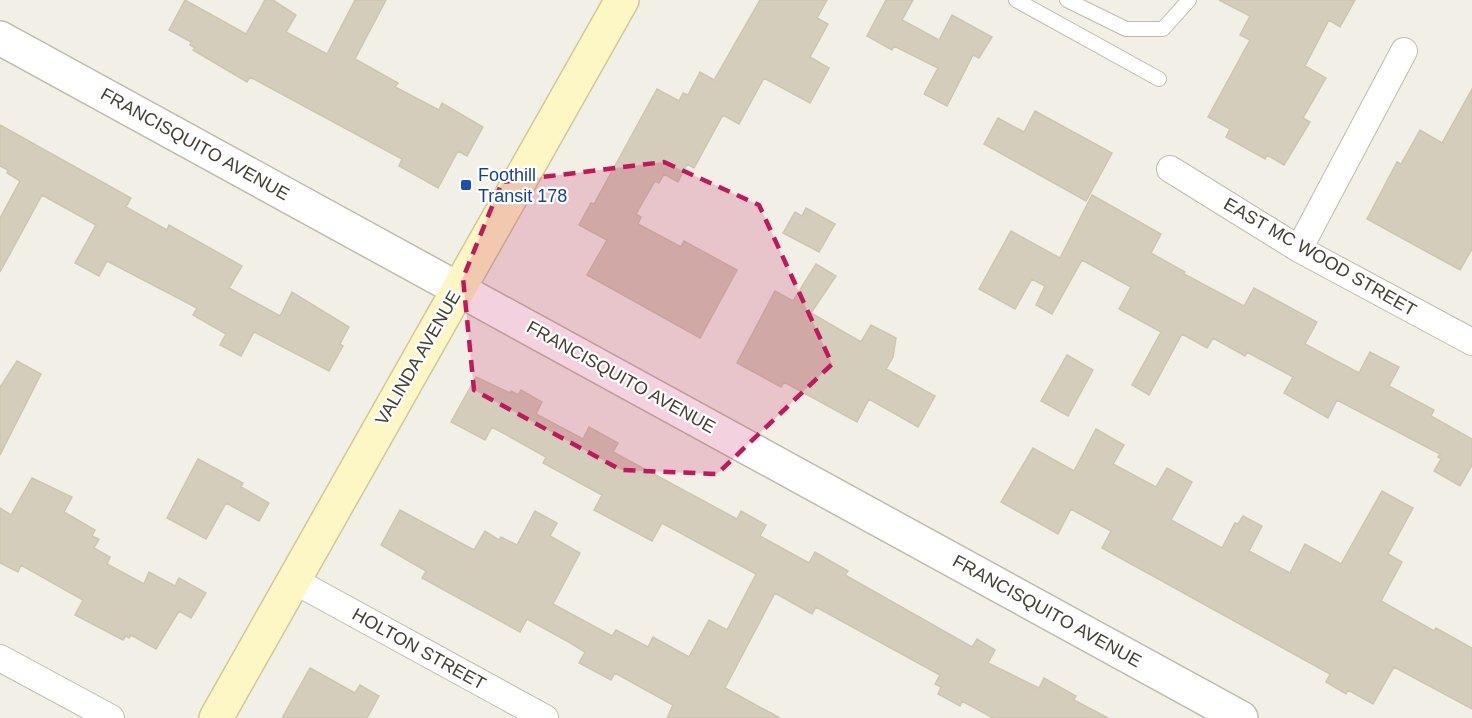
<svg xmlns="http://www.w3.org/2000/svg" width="1472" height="718" viewBox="0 0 1472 718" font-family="Arial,sans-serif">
  <rect width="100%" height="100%" fill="#f2f0e6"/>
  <path fill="#d4cdbb" stroke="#cec6af" stroke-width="1.5" d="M 185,0 L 246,34 L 265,0 L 273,0 L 296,15 L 286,32 L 327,54 L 355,0 L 386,0 L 355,59 L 398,83 L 395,87 L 439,110 L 442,103 L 483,127 L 467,156 L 458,151 L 438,188 L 399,166 L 402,159 L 250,77 L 247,82 L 193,50 L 195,48 L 190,45 L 191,42 L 169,30 Z
    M 760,0 L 827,0 L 817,18 L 828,24 L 810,57 L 829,68 L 810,103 L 764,78 L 739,124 L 723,115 L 694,168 L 687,164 L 678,182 L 664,174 L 659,183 L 655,181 L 636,214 L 641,217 L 638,224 L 681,247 L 684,241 L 737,270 L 700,338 L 587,275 L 607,240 L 579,225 L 591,203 L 594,204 L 657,89 L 679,101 L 683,93 L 688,95 L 700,72 L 714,80 Z
    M 886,0 L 913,0 L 902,20 L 939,40 L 952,15 L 992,37 L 979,58 L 973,55 L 947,106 L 924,94 L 938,68 L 894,46 L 892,50 L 867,36 Z
    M 1219,0 L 1355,0 L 1340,27 L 1329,20 L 1305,66 L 1326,78 L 1303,118 L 1310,122 L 1284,165 L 1267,155 L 1265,159 L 1226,137 L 1230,129 L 1208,117 L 1250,40 L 1240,35 L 1250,16 Z
    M 1472,89 L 1472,249 L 1460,270 L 1367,219 L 1397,162 L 1401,164 L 1420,130 L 1442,143 Z
    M 1035,111 L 1112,153 L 1086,201 L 984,144 L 998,118 L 1024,132 Z
    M 0,125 L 131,198 L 126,207 L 167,230 L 169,225 L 242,266 L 229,288 L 280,316 L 292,292 L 349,327 L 340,344 L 343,346 L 329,371 L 254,332 L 241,356 L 220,345 L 226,334 L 193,315 L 197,308 L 107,261 L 99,276 L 75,263 L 96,225 L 42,195 L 0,272 L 0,218 L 20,181 L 7,173 L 8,170 L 0,166 Z
    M 1092,195 L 1161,234 L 1151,253 L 1185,272 L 1184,274 L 1244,306 L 1254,288 L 1317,322 L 1305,344 L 1359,373 L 1370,352 L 1399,367 L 1389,386 L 1434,410 L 1431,416 L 1472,439 L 1472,465 L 1460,486 L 1434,471 L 1441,459 L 1438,457 L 1440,454 L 1337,400 L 1328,418 L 1284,393 L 1293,377 L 1247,352 L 1245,356 L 1213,338 L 1207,348 L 1182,334 L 1149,395 L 1132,385 L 1161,332 L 1119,309 L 1131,287 L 1082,260 L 1052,314 L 1036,305 L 1045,286 L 1032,279 L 1015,309 L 979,289 L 1011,231 L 1060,258 Z
    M 806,208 L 835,224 L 819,252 L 783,233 L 795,212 L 802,216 Z
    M 816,264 L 836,276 L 811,313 L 861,342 L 871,325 L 896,338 L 893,357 L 886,369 L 935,396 L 918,427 L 869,399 L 857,422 L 784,382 L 781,387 L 737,363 L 775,291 L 793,301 Z
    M 1067,355 L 1093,370 L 1068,416 L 1041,401 Z
    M 17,361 L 41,374 L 0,455 L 0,387 Z
    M 476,377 L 510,393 L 511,391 L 518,395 L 521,390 L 542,402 L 536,414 L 583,439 L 589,427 L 618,443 L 613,452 L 737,519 L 741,511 L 766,525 L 760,536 L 809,563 L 815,552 L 848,571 L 845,575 L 972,647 L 977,639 L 995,650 L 988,663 L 1039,688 L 1044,678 L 1076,696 L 1074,700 L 1108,718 L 993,718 L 962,701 L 960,706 L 938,694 L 941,687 L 935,684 L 940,675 L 816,607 L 812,614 L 775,593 L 725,688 L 780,718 L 667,718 L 673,705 L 615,673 L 611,680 L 579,663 L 585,652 L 567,641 L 527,619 L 520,632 L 422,578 L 426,571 L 381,545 L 400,510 L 474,550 L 485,531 L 499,540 L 501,537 L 517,545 L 535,511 L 557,523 L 550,536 L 580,553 L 553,604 L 612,636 L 616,630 L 648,647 L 653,637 L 689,657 L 709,620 L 727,630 L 756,574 L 662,523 L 652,541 L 594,510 L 602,495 L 543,463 L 546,457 L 492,427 L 485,440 L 451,422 Z
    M 1096,429 L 1124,445 L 1113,464 L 1156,487 L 1167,468 L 1192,482 L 1171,520 L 1222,548 L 1235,523 L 1238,524 L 1243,516 L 1262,526 L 1249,551 L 1290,573 L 1305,544 L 1341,564 L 1382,491 L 1413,508 L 1388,554 L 1402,562 L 1381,601 L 1434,631 L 1436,628 L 1472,648 L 1472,709 L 1394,667 L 1373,704 L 1348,690 L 1346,694 L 1326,682 L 1330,674 L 1102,548 L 1111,531 L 1071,509 L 1058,534 L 1001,502 L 1033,448 L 1074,471 Z
    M 198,459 L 243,483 L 241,487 L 269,503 L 259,521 L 226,503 L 206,539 L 167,518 Z
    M 32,478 L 72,497 L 64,512 L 95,530 L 92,536 L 99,539 L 94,548 L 110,557 L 107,564 L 144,584 L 149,572 L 175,586 L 179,578 L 206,593 L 191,618 L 179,611 L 156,649 L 131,635 L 129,638 L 126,636 L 123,640 L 75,615 L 83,600 L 21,565 L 18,572 L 0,563 L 0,508 L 11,515 Z
    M 310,668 L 355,693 L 360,685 L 379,696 L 367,718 L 282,718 Z"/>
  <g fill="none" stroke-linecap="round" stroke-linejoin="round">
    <defs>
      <path id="service" d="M 1016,0 L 1159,79
        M 1067,0 L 1126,29 L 1163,29 L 1189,0"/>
      <path id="minor" d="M 1170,169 L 1299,249 L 1472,342
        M 1299,249 L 1404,51
        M 293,580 L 545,718
        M 0,658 L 111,718"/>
      <path id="tertiary" d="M 0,38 L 1241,718"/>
      <path id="secondary" d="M 216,718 L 622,0"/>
    </defs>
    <use href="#service" stroke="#c0bcab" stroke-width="16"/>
    <use href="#minor" stroke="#c0bcab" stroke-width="28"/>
    <use href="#tertiary" stroke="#c0bcab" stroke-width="36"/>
    <use href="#secondary" stroke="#d1c897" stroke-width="36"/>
    <use href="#service" stroke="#fff" stroke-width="14"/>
    <use href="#minor" stroke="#fff" stroke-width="26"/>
    <use href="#tertiary" stroke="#fff" stroke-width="33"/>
    <use href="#secondary" stroke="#fdf6c5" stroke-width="33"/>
  </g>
  <path fill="#c2185b" fill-opacity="0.2" stroke="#c2185b" stroke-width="4.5" stroke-dasharray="12 8" stroke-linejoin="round" d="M 664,162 L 759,205 L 832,364 L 717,474 L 621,470 L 474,390 L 463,278 L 502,182 Z"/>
  <rect fill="#1a4fb4" stroke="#fff" stroke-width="2" x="460" y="179" width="12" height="12" rx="3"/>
  <g text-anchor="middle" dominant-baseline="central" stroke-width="4.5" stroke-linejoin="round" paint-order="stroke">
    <g font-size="18" fill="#454035" stroke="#fff">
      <text transform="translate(195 144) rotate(29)">FRANCISQUITO AVENUE</text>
      <text transform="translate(1320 257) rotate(30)">EAST MC WOOD STREET</text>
      <text transform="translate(418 358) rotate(-60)">VALINDA AVENUE</text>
      <text transform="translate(621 377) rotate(29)">FRANCISQUITO AVENUE</text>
      <text transform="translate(1047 611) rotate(29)">FRANCISQUITO AVENUE</text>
      <text transform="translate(419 649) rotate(29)">HOLTON STREET</text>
    </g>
    <g font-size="18" fill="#164399" stroke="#fff" text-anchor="start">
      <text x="478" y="175">Foothill<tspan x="478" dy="21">Transit 178</tspan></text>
    </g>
  </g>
</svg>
